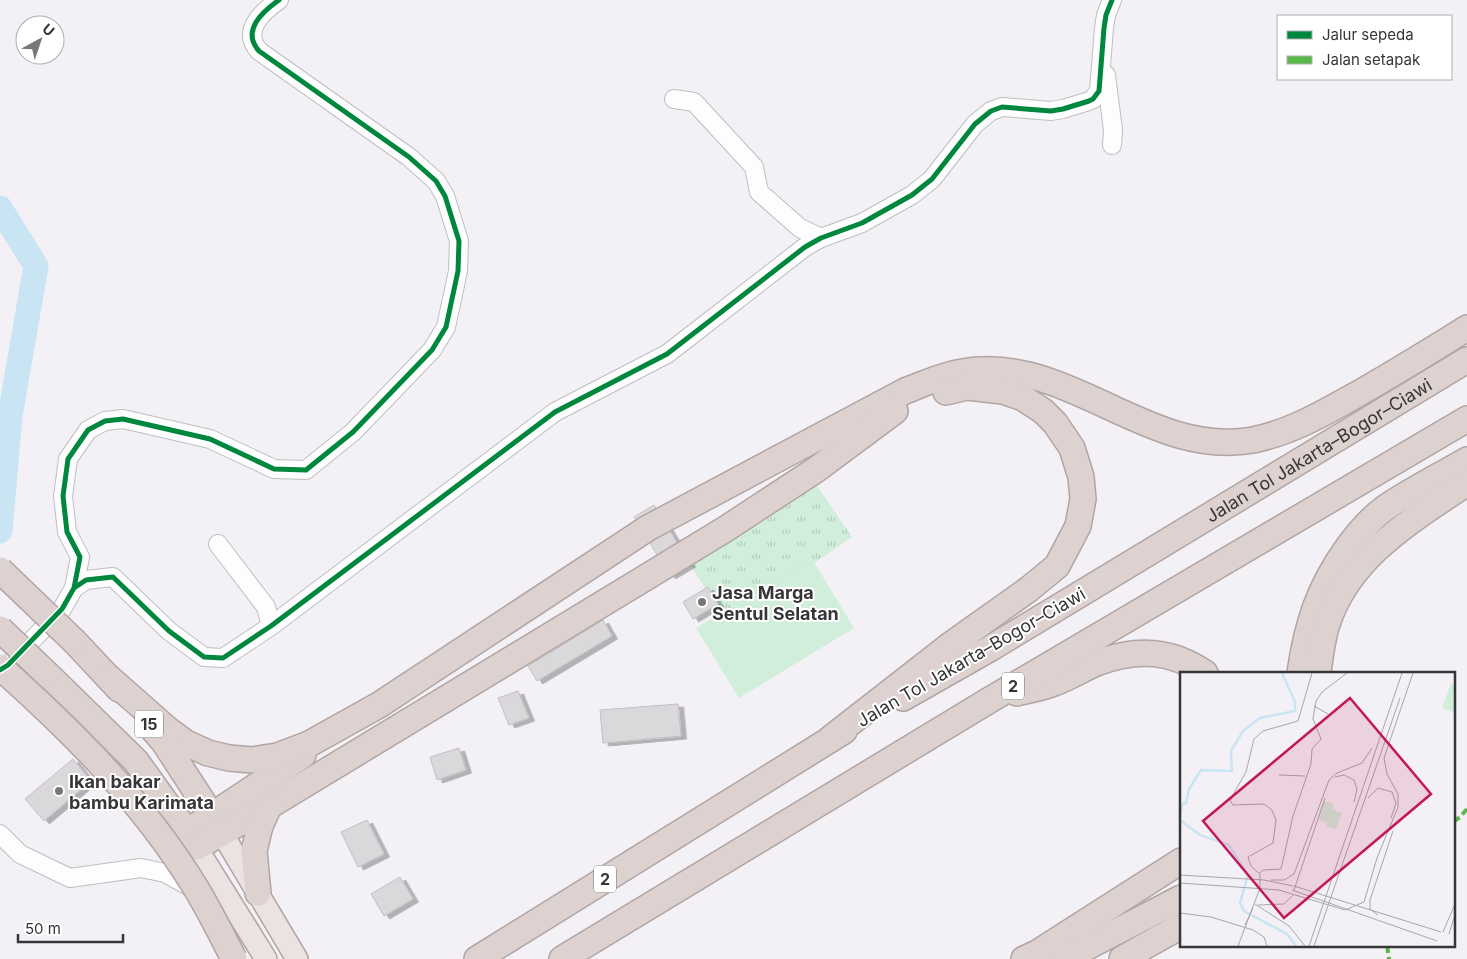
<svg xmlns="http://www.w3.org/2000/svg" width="1467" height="959" viewBox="0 0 1467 959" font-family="Inter,sans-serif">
  <defs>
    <pattern id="grass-tufts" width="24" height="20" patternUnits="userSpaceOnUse" patternTransform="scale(1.25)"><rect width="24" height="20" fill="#d0eeda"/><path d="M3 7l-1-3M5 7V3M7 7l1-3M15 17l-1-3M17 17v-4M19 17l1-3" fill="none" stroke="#b3cdbc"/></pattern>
    <filter id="shadow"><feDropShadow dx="5.5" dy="3" stdDeviation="0" flood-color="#0004"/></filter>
  </defs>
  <rect width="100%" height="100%" fill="#f4f1f6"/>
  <path fill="url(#grass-tufts)" d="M 809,474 L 852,537 L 727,623 L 684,555 Z"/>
  <path fill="#d0eeda" d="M 812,559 L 854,628 L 739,698 L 696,628 Z"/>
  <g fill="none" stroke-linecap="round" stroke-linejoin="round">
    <path stroke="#c9e4f3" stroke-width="25" d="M 0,208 L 36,266 L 10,416 L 0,531"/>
  </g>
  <path fill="#dbd8db" stroke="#c2bfc2" filter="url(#shadow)" d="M 654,505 L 690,564 L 670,576 L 634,517 Z
    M 708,587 L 718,604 L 693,619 L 683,602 Z
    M 603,620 L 612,636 L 537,681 L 528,666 Z
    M 518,691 L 529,718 L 509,725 L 498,698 Z
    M 678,704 L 681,736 L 603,743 L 600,710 Z
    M 459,748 L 466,770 L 437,780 L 430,757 Z
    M 73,759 L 91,781 L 44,821 L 25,799 Z
    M 367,820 L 384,854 L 358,867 L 341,832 Z
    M 400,877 L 413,899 L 384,916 L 371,894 Z"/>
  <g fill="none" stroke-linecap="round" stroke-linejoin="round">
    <defs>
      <path id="minor" d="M 1106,75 L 1113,130 L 1112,145
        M 674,99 L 694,102 L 754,167 L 759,192 L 800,228 L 821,238
        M 218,544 L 266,607 L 271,626
        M 74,588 L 86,580 L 113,577 L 169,631 L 204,657 L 223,658 L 271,626 L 555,412 L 667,354 L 805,247 L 821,238 L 862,223 L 912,195 L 932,179 L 975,124 L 991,111 L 1002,107 L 1051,111 L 1063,109 L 1089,101 L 1093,99 L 1099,91 L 1104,28 L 1106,15 L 1112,0
        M 14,659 L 62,609 L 74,588 L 80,557 L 67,532 L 63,496 L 68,459 L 88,430 L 105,421 L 123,419 L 210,439 L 274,469 L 306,470 L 353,432 L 432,350 L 446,327 L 458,271 L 459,241 L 445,196 L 436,181 L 409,157 L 259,51 C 241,31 262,12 279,0
        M 0,834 L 20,854 L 70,878 L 141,868 L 165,873 L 192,888 L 196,887"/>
      <path id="major" d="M 213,818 L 297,959
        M 188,834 L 266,959"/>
      <g id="highway">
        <path d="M 75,642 L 119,689"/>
        <path d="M 1300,673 C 1307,624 1319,587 1348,547 C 1359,532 1370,519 1385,508 C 1411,490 1440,476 1467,460"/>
        <path d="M 1318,673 C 1320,657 1322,639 1327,624 C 1349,556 1412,520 1467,483"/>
        <path d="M 48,675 L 136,761 L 187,832 L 303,755"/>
        <path d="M 108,677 L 167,729 L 186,743 L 208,753 L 229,758 L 252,760 L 277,756 L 309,744 L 379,705 L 648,528 L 905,391 C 924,384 942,375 962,372 C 1067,353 1148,459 1253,440 C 1287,433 1317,417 1347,400 C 1388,377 1427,353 1467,328"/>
        <path d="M 1017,693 C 1029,690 1042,688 1054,683 C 1070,677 1084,668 1099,662 C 1138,648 1171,650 1205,673"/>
        <path id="s1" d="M 903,698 L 991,648 L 1467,360"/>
        <path d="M 151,727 L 164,742 L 212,816"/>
        <path d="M 831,738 L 949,646 L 1029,589 L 1057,566 L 1078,526 L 1083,499 L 1081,477 L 1072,448 L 1055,423 L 1043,411 L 1023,398 L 1003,391 L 967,387 L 946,392"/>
        <path d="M 197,847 L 269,806 L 724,530 L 817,469 L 895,411"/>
        <path d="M 258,893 L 254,851 L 260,826 L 269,806"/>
        <path d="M 477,959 L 844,731"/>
        <path d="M 562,959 L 988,701 L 1467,419"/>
        <path d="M 1024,959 L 1037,953 L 1181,861"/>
        <path d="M 1064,959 L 1181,898"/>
        <path d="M 1122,959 L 1181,926"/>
      </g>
    </defs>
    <use href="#minor" stroke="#bfbdc0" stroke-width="20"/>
    <use href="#major" stroke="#b1a5a4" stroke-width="24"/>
    <use href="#highway" stroke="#b1a5a4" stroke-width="28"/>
    <use href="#minor" stroke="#fdfdfe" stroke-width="18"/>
    <use href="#major" stroke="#eae3e2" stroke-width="21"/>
    <use href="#highway" stroke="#ddd2d0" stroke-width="25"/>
    <defs>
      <path id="highway-bridge" d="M 0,570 L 75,642
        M 0,629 L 48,675
        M 0,667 C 73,732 142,801 194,885 C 209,909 221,934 234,959"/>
    </defs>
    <use href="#highway-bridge" stroke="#b1a5a4" stroke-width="28" stroke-linecap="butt"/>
    <use href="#highway-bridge" stroke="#ddd2d0" stroke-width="25"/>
    <path stroke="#58b947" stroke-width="4" stroke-dasharray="8 4" stroke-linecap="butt" d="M 1453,822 L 1460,817 L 1467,809
      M 1387,945 L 1389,959"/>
    <defs>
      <path id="cycleway" d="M 74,588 L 86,580 L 113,577 L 169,631 L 204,657 L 223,658 L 271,626 L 555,412 L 667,354 L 805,247 L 821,238 L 862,223 L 912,195 L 932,179 L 975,124 L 991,111 L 1002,107 L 1051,111 L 1063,109 L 1089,101 L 1093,99 L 1099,91 L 1104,28 L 1106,15 L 1112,0
        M 0,670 L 8,665 L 62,609 L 74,588 L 80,557 L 67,532 L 63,496 L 68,459 L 88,430 L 105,421 L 123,419 L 210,439 L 274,469 L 306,470 L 353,432 L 432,350 L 446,327 L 458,271 L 459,241 L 445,196 L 436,181 L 409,157 L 259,51 C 241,31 262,12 279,0"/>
    </defs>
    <use href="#cycleway" stroke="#fff" stroke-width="8"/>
    <use href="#cycleway" stroke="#00873e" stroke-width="5"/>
  </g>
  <g fill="#79777a" stroke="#fff" stroke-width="2">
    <circle cx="702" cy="602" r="5"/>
    <circle cx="59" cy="791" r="5"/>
  </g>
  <g text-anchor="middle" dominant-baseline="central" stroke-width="4" stroke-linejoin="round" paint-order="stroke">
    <g fill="#fff" stroke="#737274" stroke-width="1">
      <rect x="1002" y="672.5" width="22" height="27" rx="4"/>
      <rect x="135" y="710.5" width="28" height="27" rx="4"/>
      <rect x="594" y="865.5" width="22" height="27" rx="4"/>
    </g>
    <g font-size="16" font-weight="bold" fill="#373538">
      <text x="1013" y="686">2</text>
      <text x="149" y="724">15</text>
      <text x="605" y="879">2</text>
    </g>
    <g font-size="18" fill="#373538" stroke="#fff">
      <text stroke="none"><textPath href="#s1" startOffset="484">Jalan Tol Jakarta–Bogor–Ciawi</textPath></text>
      <text transform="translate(971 657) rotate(-30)">Jalan Tol Jakarta–Bogor–Ciawi</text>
    </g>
    <g font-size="18" font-weight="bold" fill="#373538" stroke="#fff" text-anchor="start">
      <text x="712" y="592">Jasa Marga<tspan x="712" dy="21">Sentul Selatan</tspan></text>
      <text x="69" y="781">Ikan bakar<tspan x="69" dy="21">bambu Karimata</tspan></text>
    </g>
  </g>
  <g transform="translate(1180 672)">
    <rect width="275" height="275" fill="#f4f1f6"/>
    <path d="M 144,129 L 154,132 L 148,151 L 138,148 Z" fill="#d0eeda"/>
    <path d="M 271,11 L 275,12 L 275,41 L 262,36 ZM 151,137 L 162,141 L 156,157 L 146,154 Z" fill="#d0eeda"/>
    <path fill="none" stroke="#c9e4f3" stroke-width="2.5" d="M 0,145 L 2,133 L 6,131 L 9,117 L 21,98 L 52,99 L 51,79 L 63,59 L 80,46 L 115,39 L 115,30 L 102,1M 0,148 L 20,163 L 49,173 L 68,203 L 60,231 L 64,239 L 107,262 L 116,274"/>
    <path fill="none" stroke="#a8a6aa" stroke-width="1" d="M 134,34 L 148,42M 99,103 L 125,104M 155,105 L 164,103 L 174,108 L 177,117 L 174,130M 188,126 L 198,116 L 212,120 L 216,131 L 211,146M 80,201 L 83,198 L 101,197 L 113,144 L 131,92 L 132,77 L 141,67 L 133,47 L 136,29 L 142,20 L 167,1M 0,203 L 84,208 L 113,214M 91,208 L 104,208 L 114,202 L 149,108 L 157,101 L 182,91 L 192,76M 0,211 L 99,218 L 165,238 L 184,230 L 197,186 L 218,135 L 218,122 L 207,102 L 204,86 L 233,1M 114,214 L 261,260M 112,218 L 257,269M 114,218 L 145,126M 75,232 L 109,254 L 125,274M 78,233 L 104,232 L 113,223M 0,241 L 31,245 L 73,258 L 84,265 L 87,274M 198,243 L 190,237 L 190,228 L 213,159M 65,253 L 73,236M 263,260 L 275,232M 269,262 L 275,243M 58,274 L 80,216 L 80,202 L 71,194 L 68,185 L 93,171 L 96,148 L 92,138 L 84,132 L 53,133 L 50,128 L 66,100 L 74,67 L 83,59 L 118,49 L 132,1M 129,274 L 222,1M 134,274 L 220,26"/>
    <path fill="#c2185b" fill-opacity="0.15" stroke="#c2185b" stroke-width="2.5" d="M 170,26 L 251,122 L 104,246 L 23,149 Z"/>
    <rect width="275" height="275" fill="none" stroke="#373538" stroke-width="2.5"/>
  </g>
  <rect x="1277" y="15" width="175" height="65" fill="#ffffff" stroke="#afaeaf"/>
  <rect x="1287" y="31" width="25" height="8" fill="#00873e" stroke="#afaeaf"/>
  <text x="1322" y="40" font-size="15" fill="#373538">Jalur sepeda</text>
  <rect x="1287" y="56" width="25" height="8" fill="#58b947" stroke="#afaeaf"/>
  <text x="1322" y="65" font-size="15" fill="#373538">Jalan setapak</text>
  <g transform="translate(40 40) rotate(40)"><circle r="24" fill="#ffffff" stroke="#afaeaf"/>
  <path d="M0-4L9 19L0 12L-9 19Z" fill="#79777a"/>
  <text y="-8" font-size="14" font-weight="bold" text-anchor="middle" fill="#373538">U</text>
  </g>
  <path d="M18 934v8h105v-8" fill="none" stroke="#373538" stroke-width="2.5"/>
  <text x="25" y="934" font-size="15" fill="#373538" stroke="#ffffff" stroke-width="4" paint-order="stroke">50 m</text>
</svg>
